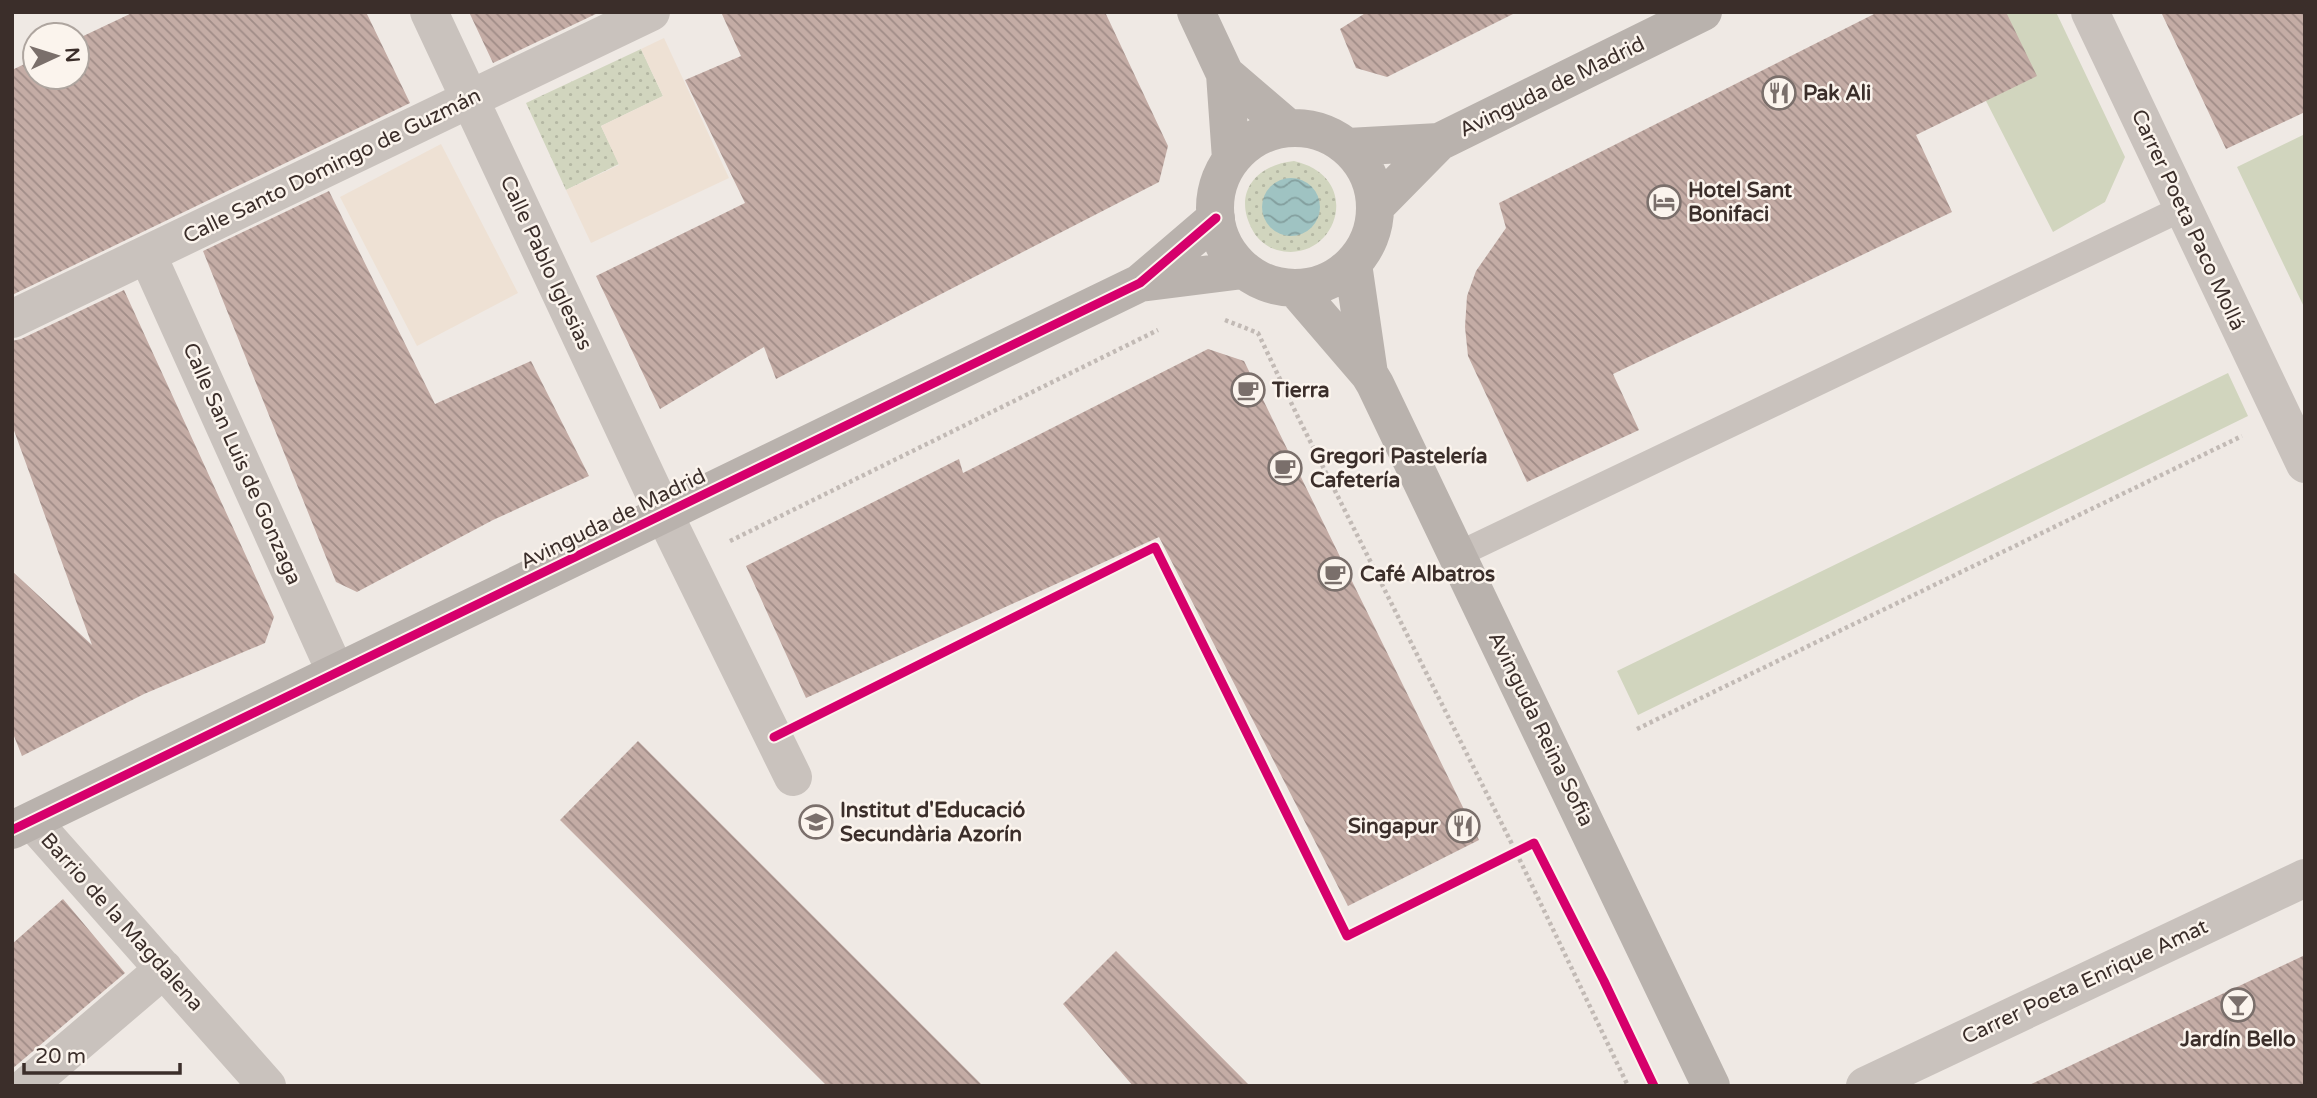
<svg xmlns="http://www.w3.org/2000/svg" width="2317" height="1098" viewBox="0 0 2317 1098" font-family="'Varela Round',sans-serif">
  <defs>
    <pattern id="grass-dots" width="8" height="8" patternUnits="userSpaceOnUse" patternTransform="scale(1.75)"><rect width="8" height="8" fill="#d1d5be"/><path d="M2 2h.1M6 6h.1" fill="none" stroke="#b4b7a3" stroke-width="1.8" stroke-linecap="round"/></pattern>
    <pattern id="water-waves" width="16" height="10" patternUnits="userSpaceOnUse" patternTransform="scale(1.75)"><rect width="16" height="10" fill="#9fc3c2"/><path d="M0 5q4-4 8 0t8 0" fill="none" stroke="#839f9e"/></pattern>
    <pattern id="building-back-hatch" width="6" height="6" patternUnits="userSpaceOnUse" patternTransform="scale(1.75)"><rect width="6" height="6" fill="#c4aca5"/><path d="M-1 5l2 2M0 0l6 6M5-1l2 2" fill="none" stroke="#a08c87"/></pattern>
  </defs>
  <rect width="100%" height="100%" fill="#efe9e4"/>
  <path fill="url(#grass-dots)" d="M 641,49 L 663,96 L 601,126 L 619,164 L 566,190 L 526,103 Z
    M 1294,161 C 1367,178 1335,266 1277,250 C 1267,247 1258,240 1253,231 C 1232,194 1255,165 1294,161 Z"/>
  <path fill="#d1d5be" d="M 2006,12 L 2056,12 L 2125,157 L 2105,202 L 2053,232 L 1986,101 Z
    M 2305,134 L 2305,309 L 2237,167 Z
    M 2228,373 L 2248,416 L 1638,715 L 1617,671 Z"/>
  <path fill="#eee1d4" d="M 664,38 L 729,178 L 591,243 L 566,190 L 619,165 L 601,126 L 663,96 L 641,49 Z
    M 441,144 L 518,293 L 417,346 L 340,197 Z"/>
  <path fill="url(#water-waves)" d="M1262 207a29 29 0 1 1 58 0a29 29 0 1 1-58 0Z"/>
  <path fill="url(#building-back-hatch)" d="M 134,12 L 366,12 L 410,103 L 12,295 L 12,70 L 35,59 L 35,77 L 77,77 L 77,39 Z
    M 469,12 L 600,12 L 493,63 Z
    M 721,12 L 1105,12 L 1168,146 L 1159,182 L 776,379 L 764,347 L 660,409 L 596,276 L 745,203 L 685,80 L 741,56 Z
    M 1367,12 L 1517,12 L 1387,77 L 1356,68 L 1340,29 Z
    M 1878,12 L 2006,12 L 2037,76 L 1916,135 L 1952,212 L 1613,374 L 1639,430 L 1527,482 L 1468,356 L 1465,327 L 1467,296 L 1476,271 L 1506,228 L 1499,203 Z
    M 2161,12 L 2305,12 L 2305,112 L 2226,149 Z
    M 329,191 L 435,404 L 531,361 L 589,476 L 493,520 L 357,592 L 336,582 L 203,251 Z
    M 124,290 L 274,617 L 265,643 L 144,694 L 22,756 L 12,731 L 12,571 L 92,645 L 12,425 L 12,341 L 21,339 Z
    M 1208,349 L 1244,361 L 1479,840 L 1348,906 L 1159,537 L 806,698 L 746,566 L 959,459 L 963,473 Z
    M 638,741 L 983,1086 L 827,1086 L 560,820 Z
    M 63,899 L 125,973 L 12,1069 L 12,944 Z
    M 1116,951 L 1250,1086 L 1133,1086 L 1063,1004 Z
    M 2305,955 L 2305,1086 L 2027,1086 L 2173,1017 Z"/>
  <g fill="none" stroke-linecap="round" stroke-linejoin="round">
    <path stroke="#c2bab5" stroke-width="4.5" stroke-dasharray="3.5 3.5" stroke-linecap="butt" d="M 1225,320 L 1258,333 L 1297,415 L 1516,852 L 1628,1086
      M 730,541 L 1158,330
      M 1637,729 L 2242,436"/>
    <path stroke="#c9c2bd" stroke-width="26" d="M 1457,555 L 2183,208"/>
    <path stroke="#c9c2bd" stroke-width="38" d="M 429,12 L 664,514 L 793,777
      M 2090,12 L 2305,464
      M 147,254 L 336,673
      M 12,319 L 651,12
      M 32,821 L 267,1086
      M 27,1086 L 164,969
      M 1865,1086 L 2305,878"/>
    <path stroke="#b9b2ad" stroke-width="38" d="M 1196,12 L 1225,74 L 1231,159
      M 1225,74 L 1288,128
      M1215 208a80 80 0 1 1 160 0a80 80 0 1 1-160 0Z
      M 1348,147 L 1439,142
      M 1376,206 L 1439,142 L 1703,12
      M 1353,264 L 1369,374
      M 1140,283 L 1243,270
      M 1296,289 L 1369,374 L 1375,384 L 1711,1086
      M 12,830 L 1140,283 L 1216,218"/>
    <defs>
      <path id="cycleway" d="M 774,737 L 1155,547 L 1347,936 L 1534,843 L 1604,981 L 1654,1086
        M 12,830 L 1140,283 L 1216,218"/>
    </defs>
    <use href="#cycleway" stroke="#fbf4ed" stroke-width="13"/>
    <use href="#cycleway" stroke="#d6006c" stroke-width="9"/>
  </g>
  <defs>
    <symbol id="restaurant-ring" viewBox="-11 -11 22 22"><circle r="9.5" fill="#fbf4ed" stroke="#7a6f6b" stroke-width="1.5"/><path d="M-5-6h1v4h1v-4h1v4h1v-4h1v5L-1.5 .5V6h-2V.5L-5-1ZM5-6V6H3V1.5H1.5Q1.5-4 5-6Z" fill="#7a6f6b"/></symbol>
    <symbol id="hotel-ring" viewBox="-11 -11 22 22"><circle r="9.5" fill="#fbf4ed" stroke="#7a6f6b" stroke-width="1.5"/><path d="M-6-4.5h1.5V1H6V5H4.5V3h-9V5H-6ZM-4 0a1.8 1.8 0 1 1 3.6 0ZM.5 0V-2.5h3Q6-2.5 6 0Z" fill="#7a6f6b"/></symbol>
    <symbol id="cafe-ring" viewBox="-11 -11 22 22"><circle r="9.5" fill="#fbf4ed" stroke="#7a6f6b" stroke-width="1.5"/><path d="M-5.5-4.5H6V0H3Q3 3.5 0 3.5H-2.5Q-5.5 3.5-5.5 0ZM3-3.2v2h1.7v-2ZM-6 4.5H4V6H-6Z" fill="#7a6f6b"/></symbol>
    <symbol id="school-ring" viewBox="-11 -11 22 22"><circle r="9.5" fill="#fbf4ed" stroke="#7a6f6b" stroke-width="1.5"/><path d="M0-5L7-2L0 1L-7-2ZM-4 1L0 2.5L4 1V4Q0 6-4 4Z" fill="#7a6f6b"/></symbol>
    <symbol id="bar-ring" viewBox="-11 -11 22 22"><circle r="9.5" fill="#fbf4ed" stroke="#7a6f6b" stroke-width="1.5"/><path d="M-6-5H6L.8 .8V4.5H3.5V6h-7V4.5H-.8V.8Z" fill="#7a6f6b"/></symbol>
  </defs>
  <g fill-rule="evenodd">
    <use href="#restaurant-ring" x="1760" y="74" width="38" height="38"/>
    <use href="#hotel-ring" x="1645" y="183" width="38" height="38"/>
    <use href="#cafe-ring" x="1229" y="371" width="38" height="38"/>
    <use href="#cafe-ring" x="1266" y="449" width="38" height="38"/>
    <use href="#cafe-ring" x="1316" y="555" width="38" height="38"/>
    <use href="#school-ring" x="797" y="803" width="38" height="38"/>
    <use href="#restaurant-ring" x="1444" y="807" width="38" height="38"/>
    <use href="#bar-ring" x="2219" y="986" width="38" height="38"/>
  </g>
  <g text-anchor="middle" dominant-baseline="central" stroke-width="5" stroke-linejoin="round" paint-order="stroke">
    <g font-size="21" fill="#3b2e2a" stroke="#fbf4ed">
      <text transform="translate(1552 87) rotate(-26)">Avinguda de Madrid</text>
      <text transform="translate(332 166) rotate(-26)">Calle Santo Domingo de Guzmán</text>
      <text transform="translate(2188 220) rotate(65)">Carrer Poeta Paco Mollá</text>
      <text transform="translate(546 263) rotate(65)">Calle Pablo Iglesias</text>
      <text transform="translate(242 464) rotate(66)">Calle San Luis de Gonzaga</text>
      <text transform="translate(613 519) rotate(-26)">Avinguda de Madrid</text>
      <text transform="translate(1541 729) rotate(64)">Avinguda Reina Sofia</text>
      <text transform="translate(122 922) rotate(48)">Barrio de la Magdalena</text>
      <text transform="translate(2085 982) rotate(-25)">Carrer Poeta Enrique Amat</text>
    </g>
    <g font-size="21" font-weight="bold" fill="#3b2e2a" stroke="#fbf4ed" text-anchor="start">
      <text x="1803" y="93">Pak Ali</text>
      <text x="1688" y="190">Hotel Sant<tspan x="1688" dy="24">Bonifaci</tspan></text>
      <text x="1272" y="390">Tierra</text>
      <text x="1310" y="456">Gregori Pastelería<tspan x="1310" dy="24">Cafetería</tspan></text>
      <text x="1360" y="574">Café Albatros</text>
      <text x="840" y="810">Institut d'Educació<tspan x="840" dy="24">Secundària Azorín</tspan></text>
      <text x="1438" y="826" text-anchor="end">Singapur</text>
      <text x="2238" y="1039" text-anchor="middle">Jardín Bello</text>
    </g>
  </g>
  <rect width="2317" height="1098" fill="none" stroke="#3b2e2a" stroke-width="28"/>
  <g transform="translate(56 56) rotate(86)"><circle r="33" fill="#fbf4ed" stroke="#aea59f" stroke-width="2"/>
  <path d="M0-5L12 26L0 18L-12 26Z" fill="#7a6f6b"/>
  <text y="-10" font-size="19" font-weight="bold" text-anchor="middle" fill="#3b2e2a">N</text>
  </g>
  <path d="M24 1063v10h156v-10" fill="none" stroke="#3b2e2a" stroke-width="3.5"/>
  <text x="35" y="1063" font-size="21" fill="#3b2e2a" stroke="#fbf4ed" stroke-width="5" paint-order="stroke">20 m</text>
</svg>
